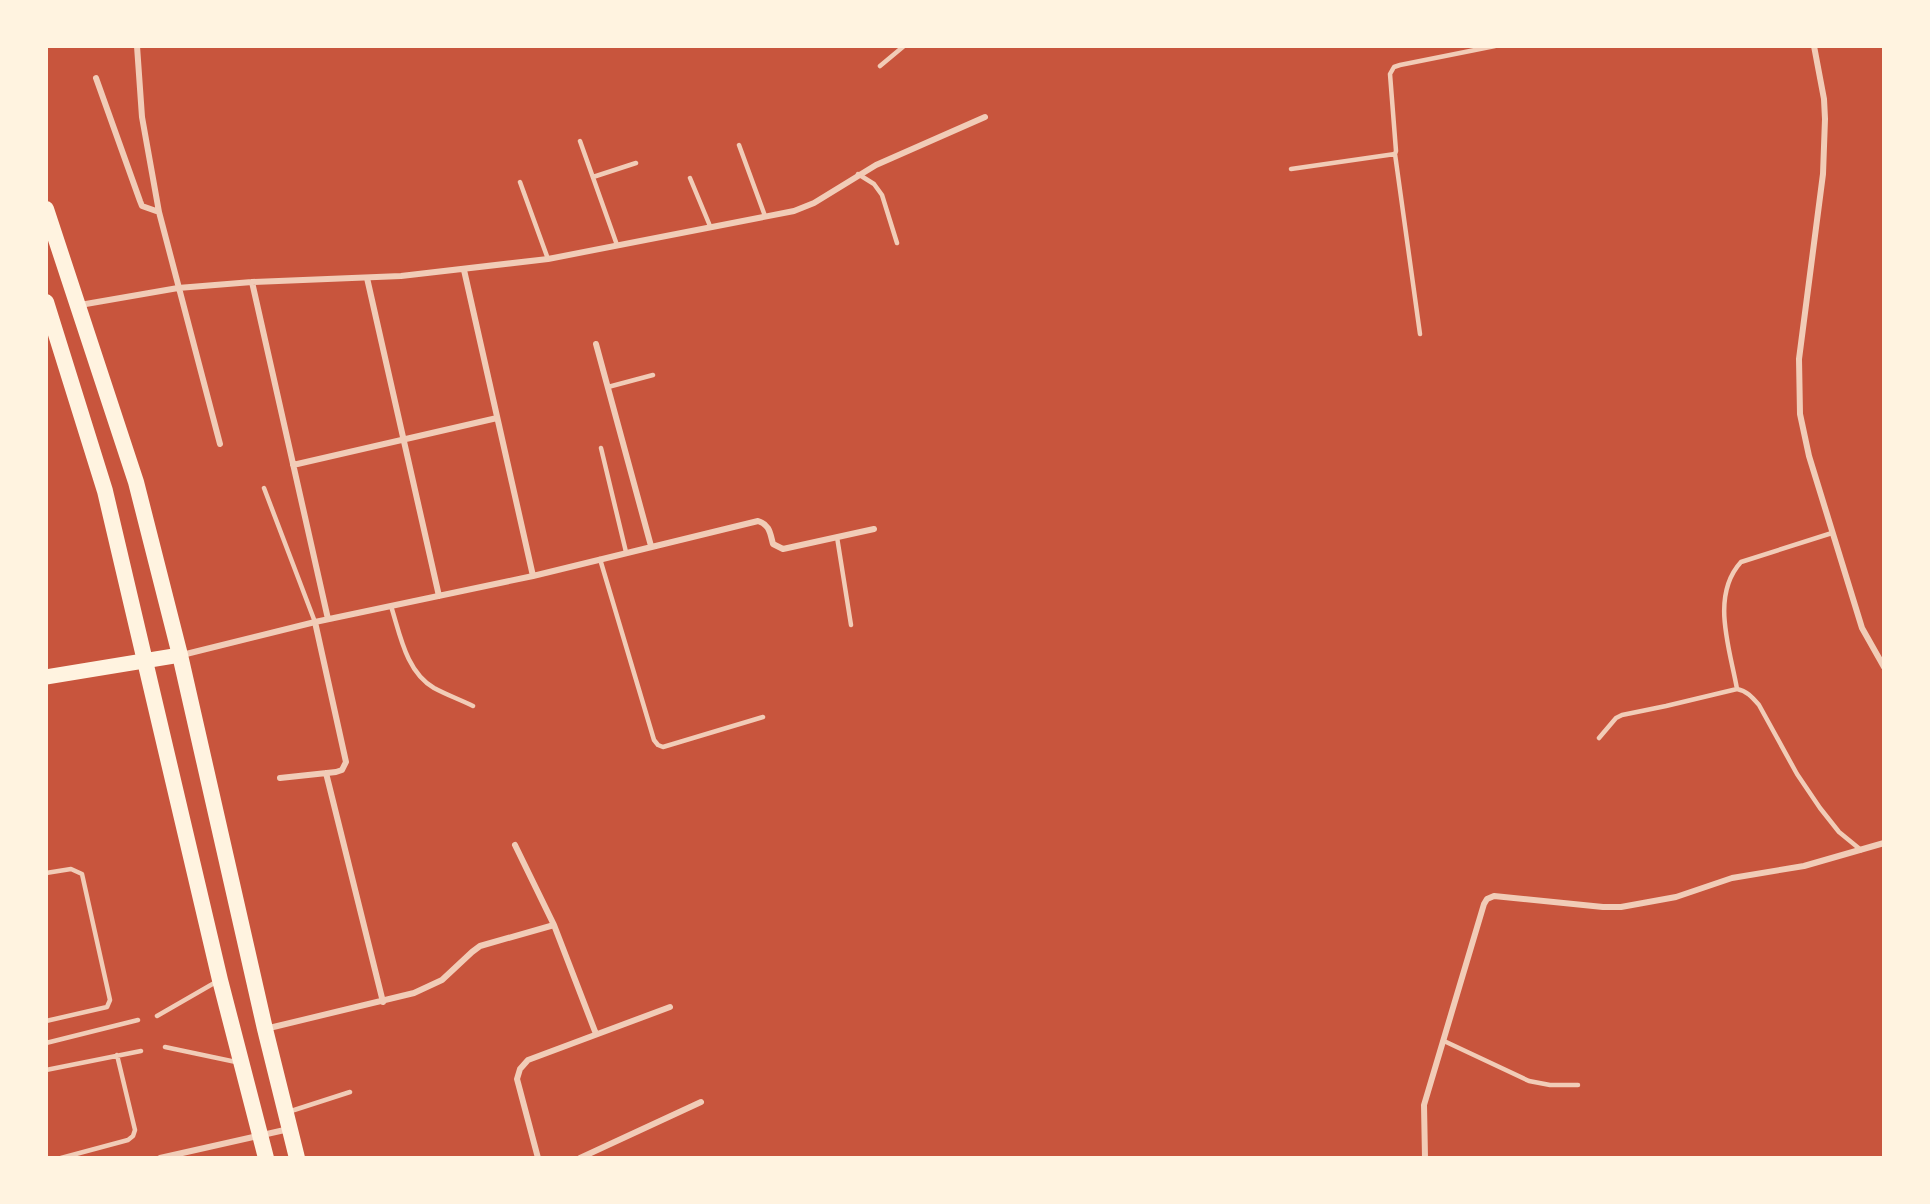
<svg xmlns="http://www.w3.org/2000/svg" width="1930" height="1204" viewBox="0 0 1930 1204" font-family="'Archivo Narrow',sans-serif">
  <rect width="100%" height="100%" fill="#c8553d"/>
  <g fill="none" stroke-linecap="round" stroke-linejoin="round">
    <path stroke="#f1ccb7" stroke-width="4.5" d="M 880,66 L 904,46
      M 580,141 L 617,245
      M 739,145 L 765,216
      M 1395,154 L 1420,334
      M 1291,169 L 1395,154 L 1396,151 L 1390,74 L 1394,67 L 1400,65 L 1495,46
      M 858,174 L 874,184 L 882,195 L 897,243
      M 593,177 L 636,163
      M 690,178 L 710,226
      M 520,182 L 548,259
      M 608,387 L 653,375
      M 601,448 L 626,552
      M 264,488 L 315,622
      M 837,537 L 851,625
      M 600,559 L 654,740 L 658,745 L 663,747 L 763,717
      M 391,606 C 400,634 406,672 434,688 C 447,695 461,700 473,706
      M 1737,689 C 1730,649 1710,596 1741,562 L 1832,533
      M 1599,738 L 1616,718 L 1622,715 L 1666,706 L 1737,689 C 1747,691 1752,697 1759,705 L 1797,774 L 1820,808 L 1839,832 L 1861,850
      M 46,873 L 71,869 L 82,874 L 110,1000 L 107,1007 L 46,1021
      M 157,1016 L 216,982
      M 1444,1041 L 1529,1081 L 1550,1085 L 1578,1085
      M 46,1043 L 138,1020
      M 165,1047 L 236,1062
      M 46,1070 L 141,1051
      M 288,1112 L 350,1092
      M 61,1158 L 128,1140 L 133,1136 L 135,1130 L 117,1055"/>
    <path stroke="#f1ccb7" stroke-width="6" d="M 137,46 L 142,117 L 159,212 L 220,444
      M 1814,46 L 1824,99 L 1825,119 L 1823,174 L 1799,359 L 1800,414 L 1809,456 L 1862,628 L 1884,667
      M 96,78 L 140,201 L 142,206 L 159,212
      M 464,270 L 533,576
      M 367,278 L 439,596
      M 252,282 L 328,619
      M 80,305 L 178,288 L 252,282 L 401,276 L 548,259 L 794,211 L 814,203 L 876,165 L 985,117
      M 596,344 L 651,546
      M 293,465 L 497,418
      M 182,655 L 315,622 L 533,576 L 758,521 C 770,525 770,533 773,544 L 783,549 L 874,529
      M 326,773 L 383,1002
      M 280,778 L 336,772 L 342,770 L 346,762 L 315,622
      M 515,845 L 554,925 L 596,1034
      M 265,1029 L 414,993 L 442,980 L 472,952 L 480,946 L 554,925
      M 160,1158 L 289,1129
      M 538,1158 L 517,1079 L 520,1069 L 528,1060 L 670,1007
      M 580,1158 L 701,1102
      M 1425,1158 L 1424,1105 L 1484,904 L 1487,899 L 1494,896 L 1603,907 L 1621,907 L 1676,897 L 1732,878 L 1804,866 L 1884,843"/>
    <path stroke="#fff3e0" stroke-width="15" d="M 46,677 L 180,655"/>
    <path stroke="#fff3e0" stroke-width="16" d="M 46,209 L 136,482 L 180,655 L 265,1029 L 297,1158
      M 46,302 L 105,491 L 220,980 L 266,1158"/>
  </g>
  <rect width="1930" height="1204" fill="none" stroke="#fff3e0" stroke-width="96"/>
</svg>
